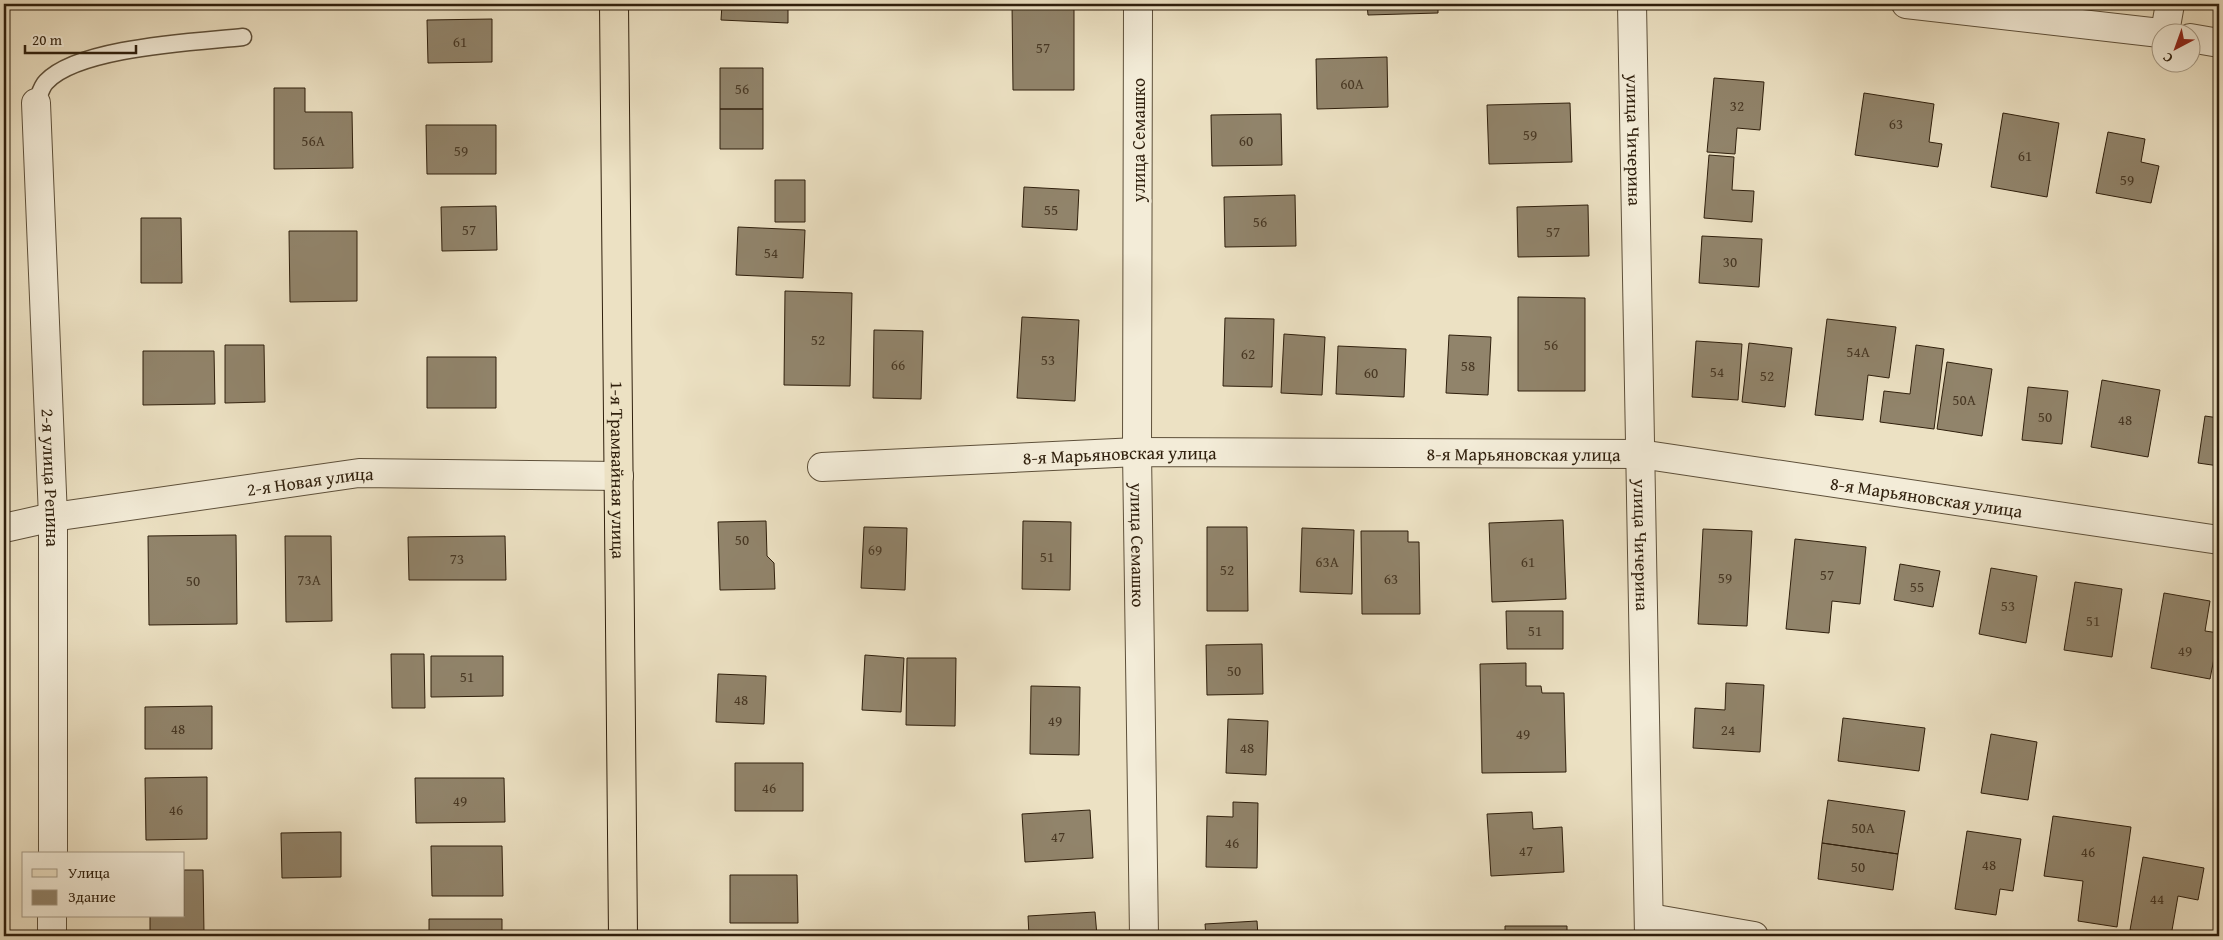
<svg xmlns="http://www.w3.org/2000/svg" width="2223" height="940" viewBox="0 0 2223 940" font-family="'Gentium Book Plus',serif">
  <rect width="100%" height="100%" fill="#ece1c3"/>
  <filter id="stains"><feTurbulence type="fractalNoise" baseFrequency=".004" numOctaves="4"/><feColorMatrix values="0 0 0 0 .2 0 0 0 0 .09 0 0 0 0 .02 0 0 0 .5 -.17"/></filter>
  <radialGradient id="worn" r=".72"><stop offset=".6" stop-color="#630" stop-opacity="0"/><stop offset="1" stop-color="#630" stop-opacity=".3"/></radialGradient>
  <path fill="#91846b" stroke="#2f1f0c" d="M 722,4 L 788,4 L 788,23 L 721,20 Z
    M 1012,4 L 1074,4 L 1074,90 L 1013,90 Z
    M 1367,4 L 1438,4 L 1438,13 L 1368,15 Z
    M 1530,4 L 1581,4 L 1581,6 L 1530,7 Z
    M 492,19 L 492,62 L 428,63 L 427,20 Z
    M 1387,57 L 1388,107 L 1317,109 L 1316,59 Z
    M 720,68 L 763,68 L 763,109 L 720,109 Z
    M 1714,78 L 1764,82 L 1760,130 L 1737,128 L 1735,154 L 1707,152 Z
    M 274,88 L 305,88 L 305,112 L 352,112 L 353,168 L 274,169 Z
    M 1864,93 L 1934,104 L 1929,142 L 1942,144 L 1938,167 L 1855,155 Z
    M 1570,103 L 1572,162 L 1489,164 L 1487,105 Z
    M 720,109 L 763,109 L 763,149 L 720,149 Z
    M 2003,113 L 2059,123 L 2047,197 L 1991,187 Z
    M 1281,114 L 1282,165 L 1212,166 L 1211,115 Z
    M 426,125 L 496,125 L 496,174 L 427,174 Z
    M 2108,132 L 2145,139 L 2141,162 L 2159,166 L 2151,203 L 2096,193 Z
    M 1709,155 L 1734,157 L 1732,190 L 1754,191 L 1752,222 L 1704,218 Z
    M 775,180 L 805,180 L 805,222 L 775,222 Z
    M 1024,187 L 1079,190 L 1077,230 L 1022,227 Z
    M 1295,195 L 1296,246 L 1225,247 L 1224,197 Z
    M 1588,205 L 1589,256 L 1518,257 L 1517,207 Z
    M 496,206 L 497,250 L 442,251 L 441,207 Z
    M 141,218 L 181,218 L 182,283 L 141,283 Z
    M 738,227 L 805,230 L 803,278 L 736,275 Z
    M 289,231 L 357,231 L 357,301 L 290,302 Z
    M 1702,236 L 1762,239 L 1759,287 L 1699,283 Z
    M 785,291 L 852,293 L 850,386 L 784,385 Z
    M 1518,297 L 1585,298 L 1585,391 L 1518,391 Z
    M 1022,317 L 1079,320 L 1075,401 L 1017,398 Z
    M 1225,318 L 1274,319 L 1272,387 L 1223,386 Z
    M 1827,319 L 1896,327 L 1889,378 L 1868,375 L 1863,420 L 1815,415 Z
    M 874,330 L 923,331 L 921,399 L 873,398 Z
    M 1284,334 L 1325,337 L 1322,395 L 1281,393 Z
    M 1449,335 L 1491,337 L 1488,395 L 1446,393 Z
    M 1696,341 L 1742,344 L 1738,400 L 1692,397 Z
    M 1749,343 L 1792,348 L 1785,407 L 1742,402 Z
    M 225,345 L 264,345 L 265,402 L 225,403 Z
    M 1916,345 L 1944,349 L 1934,429 L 1880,422 L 1884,391 L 1910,394 Z
    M 1338,346 L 1406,349 L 1404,397 L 1336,394 Z
    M 143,351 L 214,351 L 215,404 L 143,405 Z
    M 427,357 L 496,357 L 496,408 L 427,408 Z
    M 1947,362 L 1992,369 L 1982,436 L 1937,429 Z
    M 2102,380 L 2160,390 L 2148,457 L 2091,447 Z
    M 2028,387 L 2068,391 L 2062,444 L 2022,440 Z
    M 2205,416 L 2219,418 L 2219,466 L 2198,463 Z
    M 1563,520 L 1566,599 L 1492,602 L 1489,523 Z
    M 766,521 L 767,556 L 774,563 L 775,589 L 720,590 L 718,522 Z
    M 1023,521 L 1071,522 L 1070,590 L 1022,589 Z
    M 864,527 L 907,528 L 905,590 L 861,588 Z
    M 1207,527 L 1247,527 L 1248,611 L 1207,611 Z
    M 1302,528 L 1354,530 L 1352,594 L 1300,592 Z
    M 1703,529 L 1752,531 L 1747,626 L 1698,624 Z
    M 1361,531 L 1408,531 L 1408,542 L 1419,542 L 1420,614 L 1362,614 Z
    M 236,535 L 237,624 L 149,625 L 148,536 Z
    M 285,536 L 331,536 L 332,621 L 286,622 Z
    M 505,536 L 506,580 L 409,580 L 408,537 Z
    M 1795,539 L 1866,547 L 1860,604 L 1832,601 L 1829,633 L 1786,629 Z
    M 1900,564 L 1940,571 L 1933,607 L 1894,600 Z
    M 1991,568 L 2037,576 L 2026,643 L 1979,634 Z
    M 2075,582 L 2122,589 L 2112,657 L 2064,650 Z
    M 2164,593 L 2210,601 L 2205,631 L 2219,633 L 2210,679 L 2151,668 Z
    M 1506,611 L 1563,611 L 1563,649 L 1507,649 Z
    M 1262,644 L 1263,694 L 1207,695 L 1206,645 Z
    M 391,654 L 424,654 L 425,708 L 392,708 Z
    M 865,655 L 904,658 L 901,712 L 862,710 Z
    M 431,656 L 503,656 L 503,696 L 431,697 Z
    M 907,658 L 956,658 L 955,726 L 906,725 Z
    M 1526,663 L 1526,686 L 1541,686 L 1542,693 L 1564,693 L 1566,772 L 1482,773 L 1480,664 Z
    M 718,674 L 766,676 L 764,724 L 716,722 Z
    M 1726,683 L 1764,685 L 1760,752 L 1693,748 L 1695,708 L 1725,710 Z
    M 1031,686 L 1080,687 L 1079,755 L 1030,754 Z
    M 212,706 L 212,749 L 145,749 L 145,707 Z
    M 1843,718 L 1925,728 L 1919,771 L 1838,761 Z
    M 1228,719 L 1268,721 L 1266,775 L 1226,773 Z
    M 1991,734 L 2037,742 L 2028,800 L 1981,793 Z
    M 735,763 L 803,763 L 803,811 L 735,811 Z
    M 207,777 L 207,839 L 146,840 L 145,778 Z
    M 415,778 L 504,778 L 505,822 L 416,823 Z
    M 1828,800 L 1905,811 L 1898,854 L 1822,843 Z
    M 1233,802 L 1258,803 L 1257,868 L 1206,867 L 1207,816 L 1233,817 Z
    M 1090,810 L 1093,858 L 1025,862 L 1022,814 Z
    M 1532,812 L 1533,829 L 1562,827 L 1564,872 L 1491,876 L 1487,814 Z
    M 2053,816 L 2131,827 L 2117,927 L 2078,921 L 2083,881 L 2044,876 Z
    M 1967,831 L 2021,839 L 2013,891 L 2000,889 L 1996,915 L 1955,909 Z
    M 341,832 L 341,877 L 282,878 L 281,833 Z
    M 1822,843 L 1898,854 L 1893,890 L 1818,879 Z
    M 431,846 L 502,846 L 503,896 L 432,896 Z
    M 2143,857 L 2204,868 L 2198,900 L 2178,896 L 2171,936 L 2130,930 Z
    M 184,870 L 203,870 L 204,934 L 150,934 L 150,916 L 184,916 Z
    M 730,875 L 797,875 L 798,923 L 730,923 Z
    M 1095,912 L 1097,936 L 1029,936 L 1028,916 Z
    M 429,919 L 502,919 L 502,936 L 429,936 Z
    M 1257,921 L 1258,936 L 1206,936 L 1205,924 Z
    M 1505,926 L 1567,926 L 1567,936 L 1505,936 Z"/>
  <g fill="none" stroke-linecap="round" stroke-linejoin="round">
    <defs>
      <path id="service" d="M 36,103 C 39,97 41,87 46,82 C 78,47 196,42 243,37"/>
      <g id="minor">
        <path id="s1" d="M 1138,4 L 1137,452 L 1144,936"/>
        <path id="s2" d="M 1632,4 L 1649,936"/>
        <path d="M 1906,4 L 2160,33"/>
        <path d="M 2165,32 L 2170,4"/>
        <path d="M 2190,38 L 2219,43"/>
        <path id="s3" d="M 36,103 L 53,517 L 53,854"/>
        <path id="s4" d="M 822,467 L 1137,452 L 1640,454 L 2219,540"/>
        <path id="s5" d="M 4,528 L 53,517 L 359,473 L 619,476"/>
        <path d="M 1650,918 L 1754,936"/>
        <path d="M 52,936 L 52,916"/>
      </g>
      <g id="primary">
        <path id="s6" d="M 614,4 L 623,936"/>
      </g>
    </defs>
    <use href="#service" stroke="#5e503a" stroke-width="19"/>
    <use href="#minor" stroke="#5e503a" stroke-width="30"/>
    <use href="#primary" stroke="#2f1f0c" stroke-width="30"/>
    <use href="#service" stroke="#f3ecd8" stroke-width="16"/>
    <use href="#minor" stroke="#f3ecd8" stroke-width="28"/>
    <use href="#primary" stroke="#ece1c3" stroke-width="28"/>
  </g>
  <g text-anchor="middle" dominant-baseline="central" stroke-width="5" stroke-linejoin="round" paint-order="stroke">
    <g font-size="15" fill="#483824">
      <text x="460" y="41">61</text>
      <text x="1043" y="47">57</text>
      <text x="1352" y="83">60А</text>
      <text x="742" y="88">56</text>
      <text x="1737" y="105">32</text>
      <text x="1896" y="123">63</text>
      <text x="1530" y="134">59</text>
      <text x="313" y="140">56А</text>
      <text x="1246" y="140">60</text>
      <text x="461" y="150">59</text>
      <text x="2025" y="155">61</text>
      <text x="2127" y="179">59</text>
      <text x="1051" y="209">55</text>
      <text x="1260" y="221">56</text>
      <text x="469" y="229">57</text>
      <text x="1553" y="231">57</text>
      <text x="771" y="252">54</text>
      <text x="1730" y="261">30</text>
      <text x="818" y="339">52</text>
      <text x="1551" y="344">56</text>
      <text x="1858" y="351">54А</text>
      <text x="1248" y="353">62</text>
      <text x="1048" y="359">53</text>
      <text x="898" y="364">66</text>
      <text x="1468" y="365">58</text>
      <text x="1717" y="371">54</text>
      <text x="1371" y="372">60</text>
      <text x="1767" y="375">52</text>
      <text x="1964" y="399">50А</text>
      <text x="2045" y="416">50</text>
      <text x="2125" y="419">48</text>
      <text x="742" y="539">50</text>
      <text x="875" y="549">69</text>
      <text x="1047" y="556">51</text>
      <text x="457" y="558">73</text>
      <text x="1327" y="561">63А</text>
      <text x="1528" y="561">61</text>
      <text x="1227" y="569">52</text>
      <text x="1827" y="574">57</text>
      <text x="1725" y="577">59</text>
      <text x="1391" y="578">63</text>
      <text x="309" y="579">73А</text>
      <text x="193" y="580">50</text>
      <text x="1917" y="586">55</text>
      <text x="2008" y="605">53</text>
      <text x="2093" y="620">51</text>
      <text x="1535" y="630">51</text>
      <text x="2185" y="650">49</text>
      <text x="1234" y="670">50</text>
      <text x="467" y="676">51</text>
      <text x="741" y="699">48</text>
      <text x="1055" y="720">49</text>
      <text x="178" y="728">48</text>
      <text x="1728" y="729">24</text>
      <text x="1523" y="733">49</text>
      <text x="1247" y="747">48</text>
      <text x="769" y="787">46</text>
      <text x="460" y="800">49</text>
      <text x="176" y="809">46</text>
      <text x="1863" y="827">50А</text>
      <text x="1058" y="836">47</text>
      <text x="1232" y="842">46</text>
      <text x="1526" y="850">47</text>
      <text x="2088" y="851">46</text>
      <text x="1989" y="864">48</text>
      <text x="1858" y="866">50</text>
      <text x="2157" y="898">44</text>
    </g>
    <g font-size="18" fill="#2f1f0c" stroke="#f3ecd8">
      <text transform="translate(1138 140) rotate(-90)">улица Семашко</text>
      <text stroke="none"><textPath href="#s2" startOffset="136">улица Чичерина</textPath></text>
      <text stroke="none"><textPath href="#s4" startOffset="702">8-я Марьяновская улица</textPath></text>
      <text stroke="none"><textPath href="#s4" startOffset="298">8-я Марьяновская улица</textPath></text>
      <text stroke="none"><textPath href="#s6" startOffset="466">1-я Трамвайная улица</textPath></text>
      <text stroke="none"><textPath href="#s3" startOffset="375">2-я улица Репина</textPath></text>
      <text stroke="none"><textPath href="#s5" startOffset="310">2-я Новая улица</textPath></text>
      <text stroke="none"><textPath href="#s4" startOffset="1108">8-я Марьяновская улица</textPath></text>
      <text stroke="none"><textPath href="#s1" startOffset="541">улица Семашко</textPath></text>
      <text stroke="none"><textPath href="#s2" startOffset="541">улица Чичерина</textPath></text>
    </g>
  </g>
  <rect width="2223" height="940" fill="none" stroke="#ece1c3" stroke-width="20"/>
  <rect x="5" y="5" width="2213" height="930" fill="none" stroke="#2f1f0c" stroke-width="2.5"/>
  <rect x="10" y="10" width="2203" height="920" fill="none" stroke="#2f1f0c"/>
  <rect x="22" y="852" width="162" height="65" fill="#f3ecd8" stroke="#a59a86"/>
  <rect x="32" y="869" width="25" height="8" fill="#ece1c3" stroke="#a59a86"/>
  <text x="68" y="878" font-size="15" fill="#2f1f0c">Улица</text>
  <rect x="32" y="890" width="25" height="15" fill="#91846b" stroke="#a59a86"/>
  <text x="68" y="902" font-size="15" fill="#2f1f0c">Здание</text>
  <g transform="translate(2176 48) rotate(221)"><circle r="24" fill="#f3ecd8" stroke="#a59a86"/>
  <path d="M0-4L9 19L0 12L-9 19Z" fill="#8f2418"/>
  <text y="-8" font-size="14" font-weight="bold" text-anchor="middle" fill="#2f1f0c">С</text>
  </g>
  <path d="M25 45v8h111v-8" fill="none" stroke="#2f1f0c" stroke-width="2.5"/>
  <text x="32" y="45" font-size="15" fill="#2f1f0c" stroke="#f3ecd8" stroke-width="4" paint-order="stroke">20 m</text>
  <rect width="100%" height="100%" filter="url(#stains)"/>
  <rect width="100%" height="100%" fill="url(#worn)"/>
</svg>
